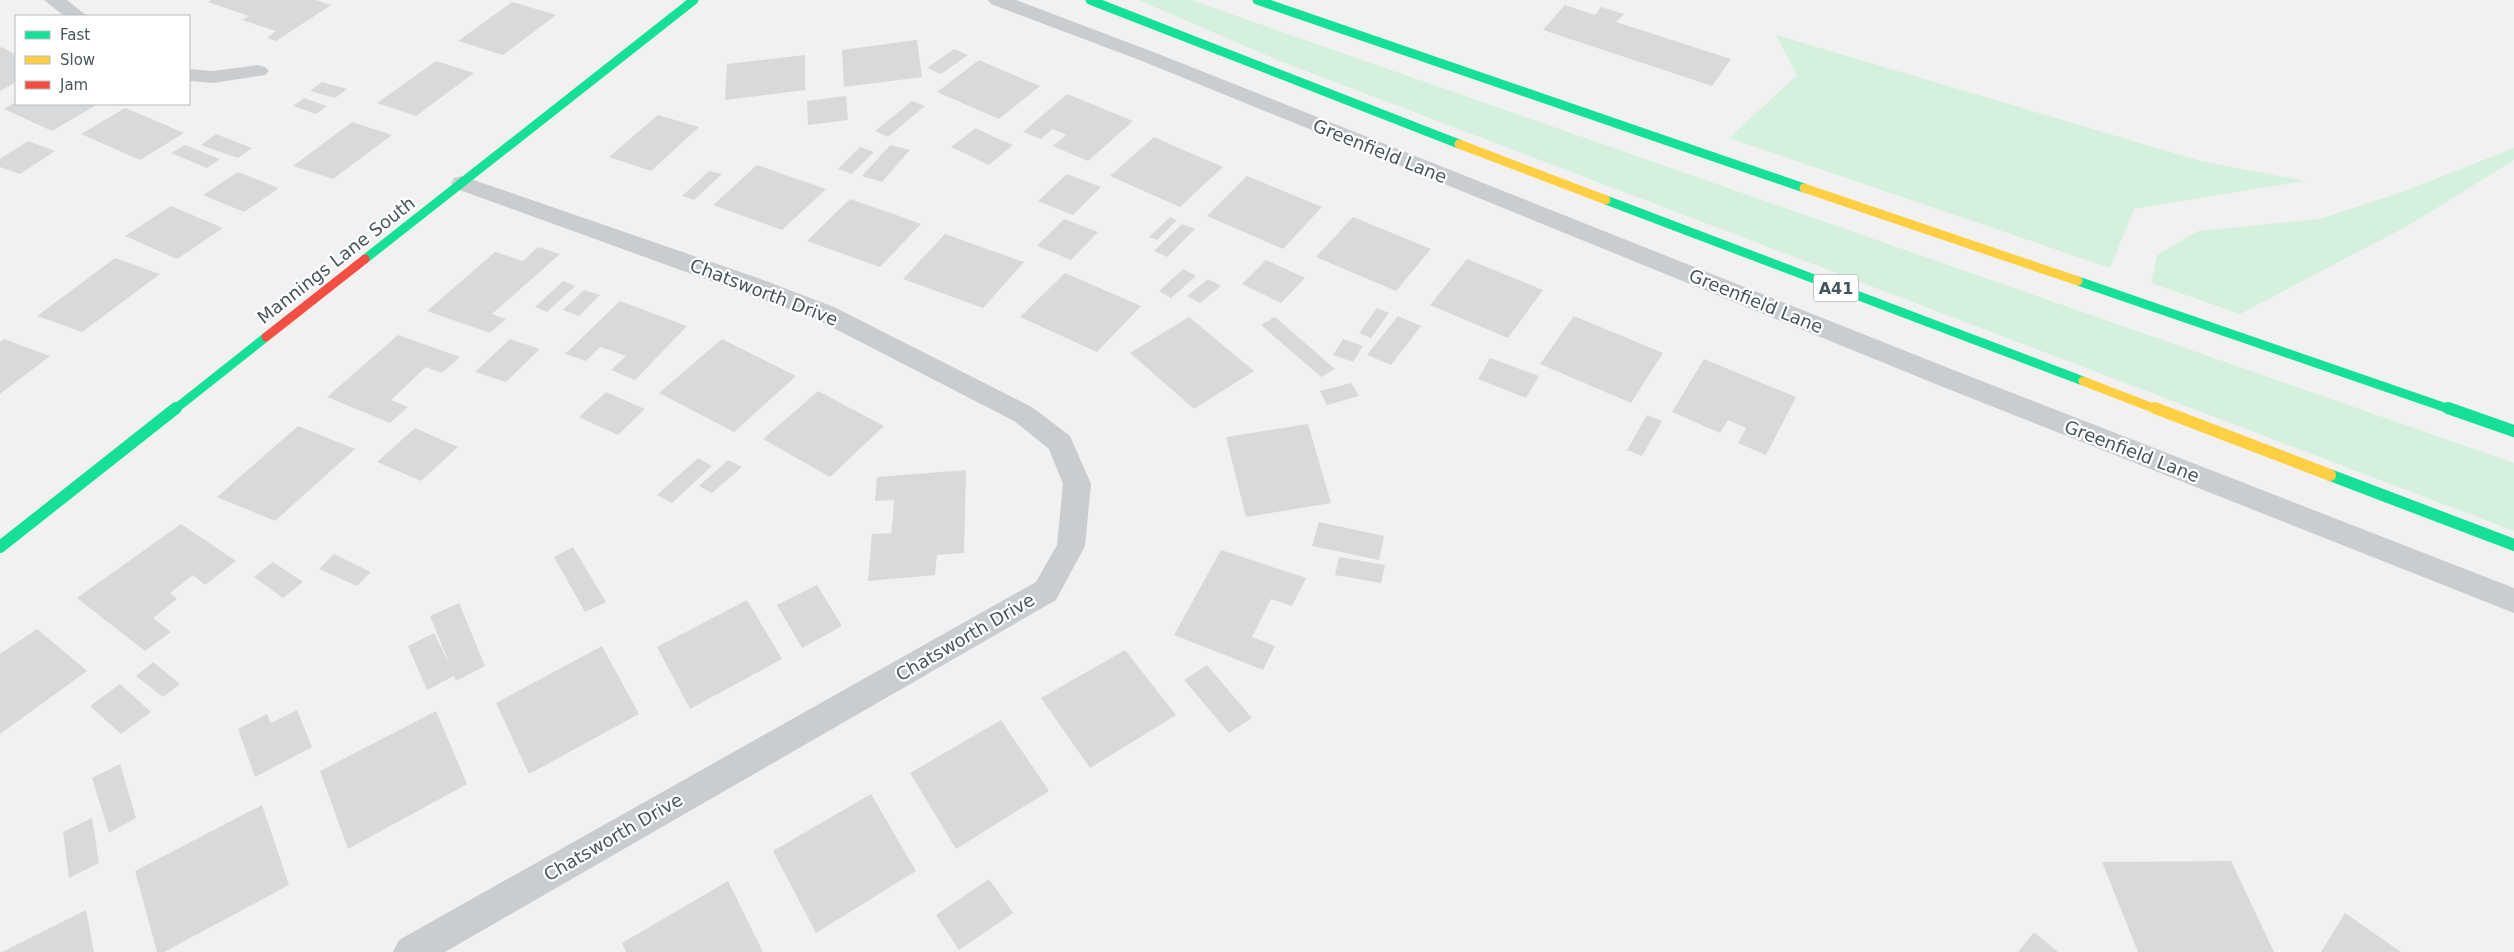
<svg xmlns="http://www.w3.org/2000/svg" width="2514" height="952" viewBox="0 0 2514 952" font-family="'DejaVu Sans',sans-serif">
  <rect width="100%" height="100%" fill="#f2f1f1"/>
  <path fill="#d5f1dd" d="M 1138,0 L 1191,0 L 2514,463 L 2514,531 L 1277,60 Z
    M 1776,35 L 2201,161 L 2305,181 L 2134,209 L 2110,268 L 1729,138 L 1797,75 Z
    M 2514,148 L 2514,160 L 2411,224 L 2240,314 L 2151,283 L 2157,255 L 2198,231 L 2320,219 L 2405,191 Z"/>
  <path fill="#d8d9da" d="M 211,0 L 316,0 L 331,5 L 276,41 L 267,38 L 276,31 L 242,20 L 249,16 L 208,2 Z
    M 512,2 L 556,15 L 503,55 L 458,41 Z
    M 1565,5 L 1595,15 L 1601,7 L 1624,14 L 1616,22 L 1731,59 L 1712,86 L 1543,30 Z
    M 917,40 L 922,77 L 844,87 L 842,50 Z
    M 2,47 L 16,55 L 16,82 L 0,91 L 0,48 Z
    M 954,49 L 968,55 L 941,74 L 927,68 Z
    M 805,55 L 805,90 L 725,100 L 727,64 Z
    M 979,60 L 1009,73 L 1040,86 L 999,119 L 937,92 Z
    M 436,61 L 474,73 L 416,116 L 377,103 Z
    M 322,82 L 347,89 L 335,98 L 310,91 Z
    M 1067,94 L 1099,107 L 1133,121 L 1088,161 L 1053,146 L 1066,135 L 1053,129 L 1041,139 L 1023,132 Z
    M 846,96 L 848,120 L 808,125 L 807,101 Z
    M 304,98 L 327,106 L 316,114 L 293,106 Z
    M 912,101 L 925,106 L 888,137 L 875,131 Z
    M 16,102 L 16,104 L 98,104 L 52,131 L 4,109 Z
    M 125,108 L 154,120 L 184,133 L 140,160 L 81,134 Z
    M 658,115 L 699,127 L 651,171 L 609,157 Z
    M 352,122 L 392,135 L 333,179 L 293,166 Z
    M 976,128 L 994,137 L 1013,145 L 989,165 L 951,147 Z
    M 216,134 L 252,148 L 238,158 L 201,145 Z
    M 1154,137 L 1188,152 L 1223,167 L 1180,207 L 1110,176 Z
    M 28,141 L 55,151 L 20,174 L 0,167 L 0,159 Z
    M 185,145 L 220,159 L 207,168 L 171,153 Z
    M 890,145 L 910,150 L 882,182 L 862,176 Z
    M 860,147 L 874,152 L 852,174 L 838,169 Z
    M 757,165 L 791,177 L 826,189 L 782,230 L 713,205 Z
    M 709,171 L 722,174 L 694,200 L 682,196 Z
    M 238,172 L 279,188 L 244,212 L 203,195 Z
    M 1067,174 L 1101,187 L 1073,215 L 1038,201 Z
    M 1247,176 L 1322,207 L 1283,249 L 1207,216 Z
    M 850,199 L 885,211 L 921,224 L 880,267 L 807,241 Z
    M 171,206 L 223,228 L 177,259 L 125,236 Z
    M 1170,217 L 1177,220 L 1157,240 L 1149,237 Z
    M 1353,217 L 1431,249 L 1396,291 L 1316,257 Z
    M 1064,219 L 1098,232 L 1071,260 L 1037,246 Z
    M 1182,224 L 1195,229 L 1167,257 L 1154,251 Z
    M 945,234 L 984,248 L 1024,262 L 983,308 L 903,279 Z
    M 538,247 L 560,254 L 492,314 L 506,319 L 490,333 L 427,311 L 495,252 L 523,261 Z
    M 115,258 L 160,274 L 82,332 L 37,316 Z
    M 1467,259 L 1543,290 L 1508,338 L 1430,305 Z
    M 1266,260 L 1305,278 L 1281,303 L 1242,284 Z
    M 1183,269 L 1196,276 L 1171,298 L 1159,291 Z
    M 1065,273 L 1141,306 L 1097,352 L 1020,317 Z
    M 1208,279 L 1221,286 L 1200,303 L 1187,296 Z
    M 563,281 L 575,286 L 547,312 L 535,307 Z
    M 584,290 L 600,295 L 579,316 L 563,310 Z
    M 620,301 L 687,326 L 635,380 L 611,370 L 626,356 L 615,352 L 600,347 L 586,361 L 565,354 Z
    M 1377,308 L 1389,313 L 1371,338 L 1359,333 Z
    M 1398,316 L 1421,326 L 1391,365 L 1367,355 Z
    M 1574,316 L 1663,353 L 1631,403 L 1540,364 Z
    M 1189,317 L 1254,371 L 1194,409 L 1130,353 Z
    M 1275,317 L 1335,369 L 1321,377 L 1261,325 Z
    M 398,335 L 460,357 L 442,373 L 426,367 L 409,383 L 391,400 L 408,407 L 390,423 L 327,397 Z
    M 4,339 L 50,356 L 0,394 L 0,342 Z
    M 510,339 L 540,349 L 506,382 L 475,372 Z
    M 722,339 L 796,376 L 734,432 L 659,393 Z
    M 1343,339 L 1363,346 L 1353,362 L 1333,355 Z
    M 1490,358 L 1539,376 L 1526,398 L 1478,379 Z
    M 1704,359 L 1796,397 L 1766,455 L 1738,443 L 1746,428 L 1728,420 L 1720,433 L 1672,412 Z
    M 1351,383 L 1359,396 L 1327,405 L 1320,391 Z
    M 818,391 L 884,426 L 830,477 L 763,439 Z
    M 606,392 L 645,409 L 618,435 L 579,417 Z
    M 1647,415 L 1662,421 L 1642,456 L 1627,450 Z
    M 1308,424 L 1331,503 L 1246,517 L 1226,437 Z
    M 298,426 L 355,449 L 275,521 L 217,497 Z
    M 415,428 L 458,447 L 421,481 L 377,462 Z
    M 698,458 L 712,466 L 672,503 L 657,495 Z
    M 728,460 L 742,467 L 712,493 L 699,486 Z
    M 966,470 L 964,553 L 937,555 L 935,575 L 868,581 L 872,534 L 891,533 L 893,516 L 894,500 L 875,501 L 877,477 Z
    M 1319,522 L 1384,536 L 1379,560 L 1312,546 Z
    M 181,524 L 236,561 L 205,585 L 193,575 L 170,593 L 177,599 L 153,618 L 171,632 L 145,651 L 77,598 Z
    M 573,547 L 606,602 L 585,612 L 554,557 Z
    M 1221,550 L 1306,578 L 1292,606 L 1271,599 L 1252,637 L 1275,646 L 1263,670 L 1174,635 Z
    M 334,554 L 371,572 L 357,586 L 319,569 Z
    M 1339,557 L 1385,565 L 1381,583 L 1335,575 Z
    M 273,562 L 303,582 L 283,598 L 254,577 Z
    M 817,585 L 842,626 L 802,648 L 777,605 Z
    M 747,600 L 782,659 L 690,709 L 657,647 Z
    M 459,603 L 485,666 L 456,681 L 454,676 L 427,690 L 408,646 L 434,633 L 451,668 L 430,616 Z
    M 37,629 L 87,671 L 0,734 L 0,654 Z
    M 602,646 L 639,714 L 529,774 L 496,703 Z
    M 1125,650 L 1176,715 L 1090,768 L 1041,698 Z
    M 153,662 L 180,684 L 163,697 L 136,676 Z
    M 1207,665 L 1252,718 L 1229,733 L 1184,680 Z
    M 120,684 L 151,712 L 121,734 L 90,706 Z
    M 297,710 L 312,747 L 255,777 L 238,729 L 267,714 L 271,723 Z
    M 436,711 L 467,784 L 348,849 L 320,771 Z
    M 1001,720 L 1049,791 L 956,849 L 910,773 Z
    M 120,764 L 136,818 L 109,833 L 92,778 Z
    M 871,794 L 916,871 L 816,933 L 773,851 Z
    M 262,805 L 289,885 L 164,952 L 157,952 L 135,871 Z
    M 92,818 L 99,863 L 69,878 L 63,832 Z
    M 2231,861 L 2274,952 L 2138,952 L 2102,862 Z
    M 989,879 L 1013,913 L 959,950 L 936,915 Z
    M 728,881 L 763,952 L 626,952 L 622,943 Z
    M 86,910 L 94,952 L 2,952 Z
    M 2345,913 L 2401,952 L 2321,952 Z
    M 2034,932 L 2058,952 L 2018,952 Z"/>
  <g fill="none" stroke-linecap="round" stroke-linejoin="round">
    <path fill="#cacdcf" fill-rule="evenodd" d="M 44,0 L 67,0 L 87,16 L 64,16 Z
      M 988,0 L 1016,0 L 1156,53 L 1956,371 L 2514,588 L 2514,613 L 1938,385 L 1142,61 L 991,4 Z
      M 258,65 L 265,67 L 269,71 L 265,75 L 213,83 L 189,81 L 189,69 L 213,71 Z
      M 462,176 L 758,278 L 834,307 L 1032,407 L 1070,436 L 1091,484 L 1085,546 L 1056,600 L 445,952 L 393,952 L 399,940 L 1036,582 L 1057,545 L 1063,484 L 1049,449 L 1014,421 L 816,319 L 454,188 L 451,183 L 454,178 Z"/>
    <path stroke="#16e098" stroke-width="9" d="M 1090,0 L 1459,144
      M 1257,0 L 1804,188
      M 1606,200 L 2083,381
      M 365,259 L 694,0
      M 2078,281 L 2452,410
      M 174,410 L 266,337"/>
    <path stroke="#16e098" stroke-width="12" d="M 2448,408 L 2514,431
      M 2330,475 L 2514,545
      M 0,547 L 176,408"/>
    <path stroke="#ffcf43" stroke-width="9" d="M 1459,144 L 1606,200
      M 1804,188 L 2078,281
      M 2083,381 L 2158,410"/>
    <path stroke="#ffcf43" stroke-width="12" d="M 2155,408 L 2330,475"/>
    <path stroke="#f24e42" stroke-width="9" d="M 266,337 L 365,259"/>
  </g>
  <g text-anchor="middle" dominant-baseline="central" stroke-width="4.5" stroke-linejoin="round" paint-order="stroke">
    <rect fill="#fff" stroke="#7e898e" stroke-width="1" x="1813.5" y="274.5" width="45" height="27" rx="4"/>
    <g font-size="16" font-weight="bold" fill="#47565e">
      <text x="1836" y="288">A41</text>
    </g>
    <g font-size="18" fill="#47565e" stroke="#fff">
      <text transform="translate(1380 151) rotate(22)">Greenfield Lane</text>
      <text transform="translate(336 260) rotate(-38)">Mannings Lane South</text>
      <text transform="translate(764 292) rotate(21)">Chatsworth Drive</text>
      <text transform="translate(1756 301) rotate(22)">Greenfield Lane</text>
      <text transform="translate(2132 451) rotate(21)">Greenfield Lane</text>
      <text transform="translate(965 637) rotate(-30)">Chatsworth Drive</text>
      <text transform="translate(613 837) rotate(-30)">Chatsworth Drive</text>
    </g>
  </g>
  <rect x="15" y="15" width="175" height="90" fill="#ffffff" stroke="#b5bbbf"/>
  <rect x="25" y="31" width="25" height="8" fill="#16e098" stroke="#b5bbbf"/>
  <text x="60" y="40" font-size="15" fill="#47565e">Fast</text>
  <rect x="25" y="56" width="25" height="8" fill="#ffcf43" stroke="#b5bbbf"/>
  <text x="60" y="65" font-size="15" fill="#47565e">Slow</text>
  <rect x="25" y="81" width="25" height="8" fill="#f24e42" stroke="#b5bbbf"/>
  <text x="60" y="90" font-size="15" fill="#47565e">Jam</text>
</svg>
